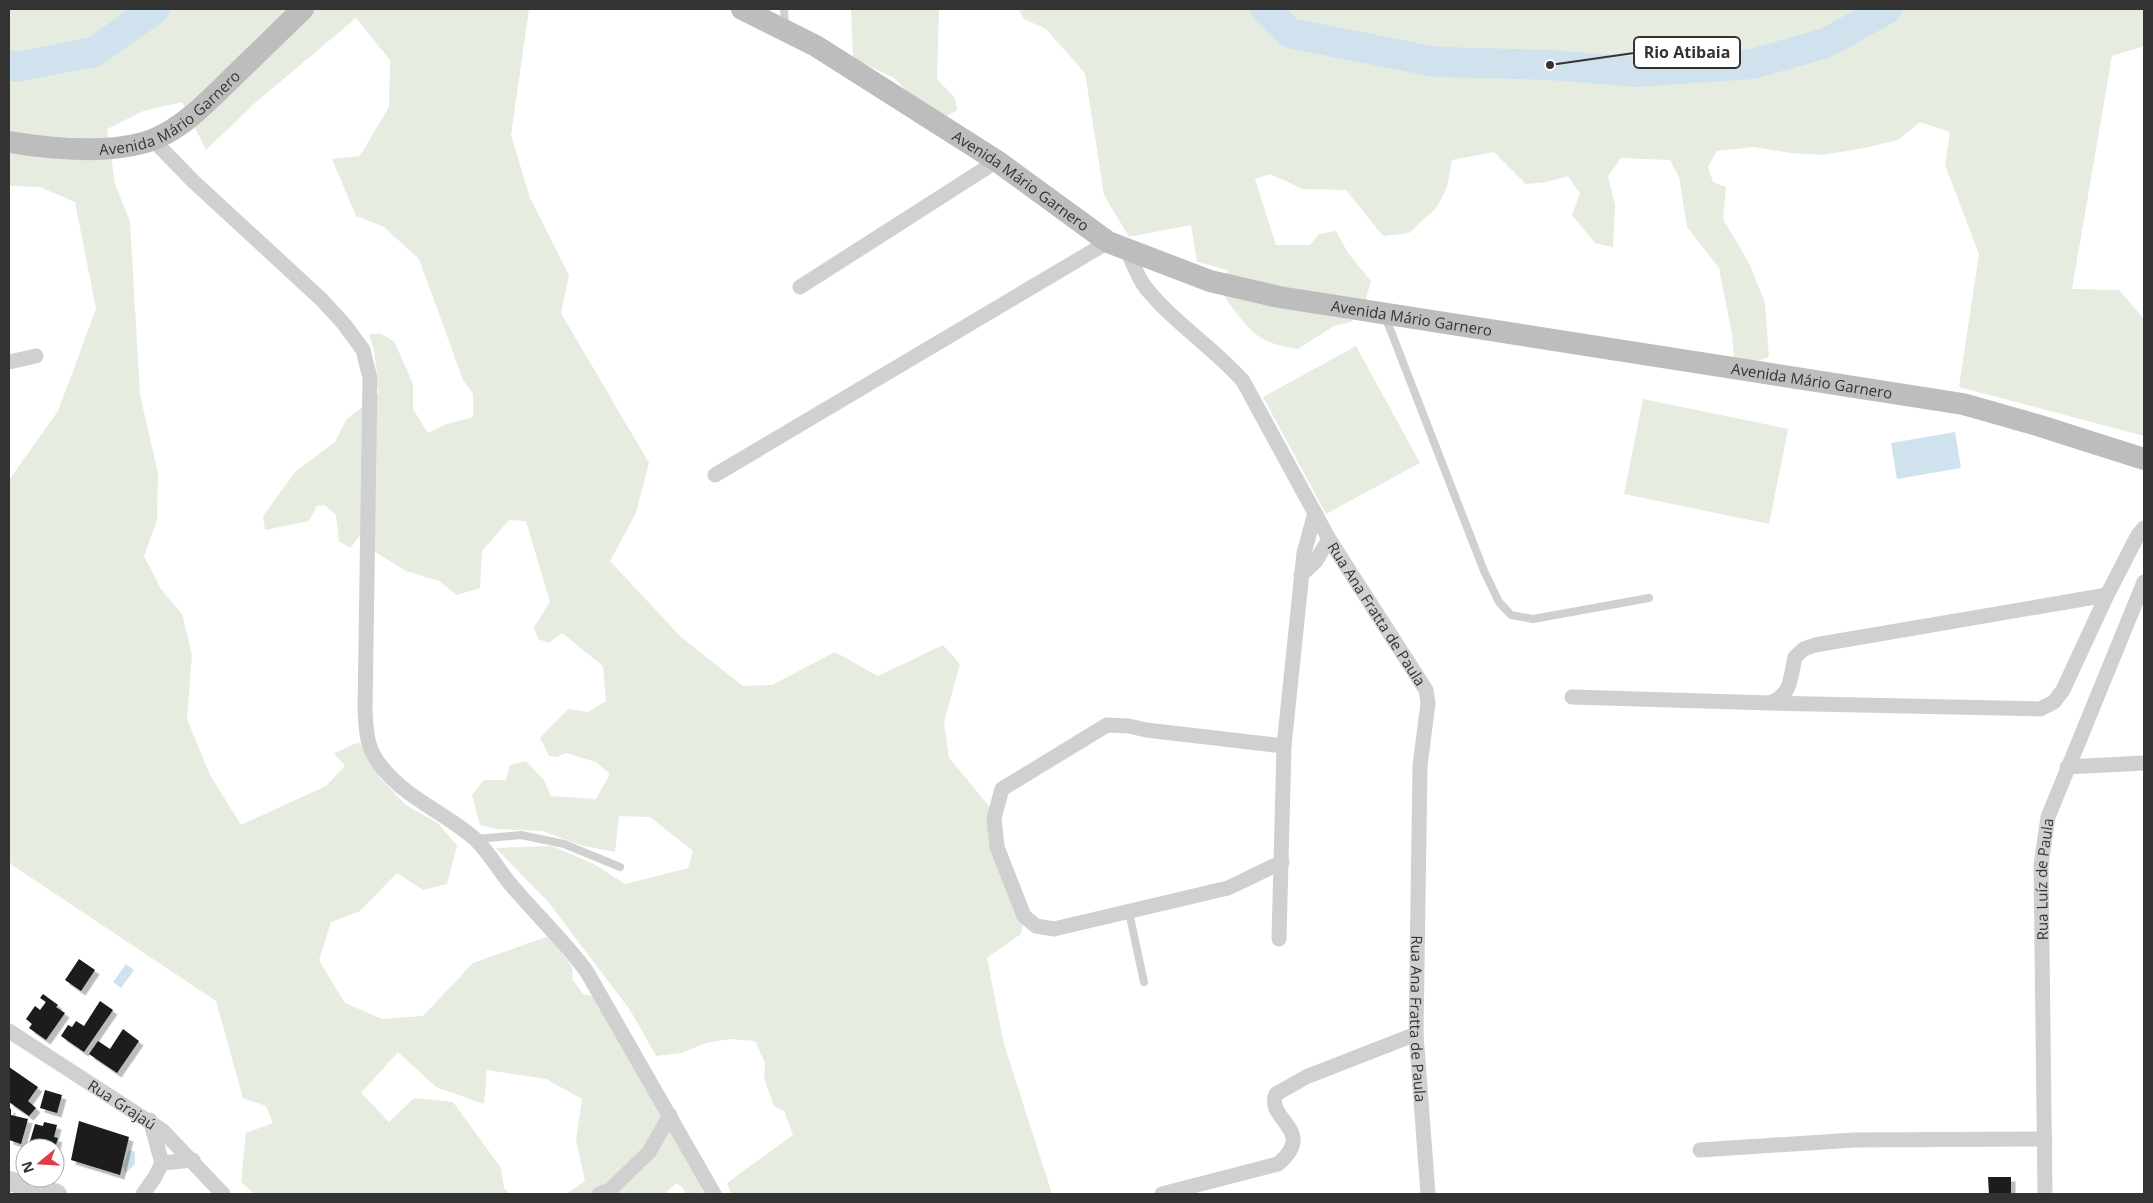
<svg xmlns="http://www.w3.org/2000/svg" width="2153" height="1203" viewBox="0 0 2153 1203" font-family="'Open Sans',sans-serif">
  <defs>
    <filter id="shadow"><feDropShadow dx="4.5" dy="4.5" stdDeviation="0" flood-color="#0004"/></filter>
  </defs>
  <rect width="100%" height="100%" fill="#fff"/>
  <path fill="#e6ecdf" d="M 9,9 L 529,9 L 511,135 L 530,198 L 569,275 L 561,313 L 649,463 L 636,513 L 610,561 L 681,637 L 743,686 L 772,685 L 835,652 L 878,676 L 943,645 L 960,664 L 944,722 L 949,758 L 989,806 L 1026,907 L 1021,934 L 987,958 L 1004,1044 L 1052,1194 L 731,1194 L 727,1183 L 793,1135 L 784,1111 L 774,1106 L 764,1078 L 765,1063 L 755,1041 L 730,1039 L 706,1043 L 681,1053 L 656,1056 L 630,1010 L 549,903 L 496,848 L 552,846 L 594,864 L 625,884 L 688,868 L 693,851 L 650,817 L 619,816 L 615,852 L 580,845 L 542,831 L 497,829 L 480,825 L 472,795 L 484,780 L 506,780 L 510,765 L 526,761 L 544,780 L 551,796 L 596,799 L 610,774 L 596,762 L 566,753 L 557,757 L 549,756 L 540,738 L 568,709 L 588,712 L 606,701 L 603,666 L 562,633 L 549,643 L 538,639 L 534,627 L 550,602 L 526,521 L 509,520 L 482,551 L 480,588 L 457,595 L 439,581 L 406,571 L 375,552 L 362,533 L 350,548 L 339,541 L 336,515 L 325,505 L 317,506 L 309,521 L 265,530 L 263,516 L 296,471 L 335,442 L 346,420 L 379,393 L 374,350 L 369,334 L 381,334 L 394,341 L 413,384 L 413,409 L 428,433 L 444,425 L 473,417 L 473,394 L 463,380 L 419,259 L 384,227 L 356,216 L 332,159 L 360,156 L 389,107 L 390,60 L 356,18 L 255,103 L 206,150 L 182,102 L 143,111 L 107,129 L 115,184 L 130,221 L 140,395 L 158,473 L 157,520 L 144,556 L 161,589 L 182,614 L 192,655 L 187,719 L 210,775 L 241,825 L 326,786 L 345,766 L 334,753 L 359,742 L 380,778 L 406,805 L 439,824 L 457,846 L 447,884 L 423,890 L 397,873 L 360,911 L 331,922 L 319,960 L 345,1003 L 382,1019 L 423,1016 L 473,963 L 549,936 L 572,967 L 573,980 L 583,994 L 595,997 L 695,1167 L 704,1194 L 684,1194 L 684,1189 L 676,1183 L 665,1194 L 566,1194 L 585,1181 L 576,1140 L 582,1099 L 546,1079 L 487,1070 L 484,1104 L 436,1087 L 398,1052 L 361,1093 L 389,1122 L 414,1098 L 453,1102 L 501,1168 L 504,1188 L 510,1194 L 254,1194 L 241,1182 L 246,1133 L 273,1123 L 266,1106 L 243,1098 L 216,1001 L 9,863 L 9,480 L 58,411 L 96,309 L 75,202 L 40,187 L 9,186 Z
    M 851,9 L 939,9 L 937,79 L 955,98 L 957,110 L 942,119 L 915,99 L 894,78 L 853,58 Z
    M 1018,9 L 2144,9 L 2144,46 L 2112,56 L 2072,289 L 2119,290 L 2144,319 L 2144,436 L 1959,387 L 1979,254 L 1945,165 L 1950,132 L 1920,122 L 1898,140 L 1864,148 L 1823,155 L 1791,153 L 1753,147 L 1717,151 L 1708,167 L 1713,182 L 1726,187 L 1723,219 L 1749,263 L 1765,303 L 1769,357 L 1755,362 L 1734,358 L 1732,333 L 1719,268 L 1687,227 L 1679,177 L 1670,160 L 1621,158 L 1608,176 L 1615,205 L 1613,247 L 1595,243 L 1572,215 L 1580,194 L 1568,176 L 1547,182 L 1526,184 L 1494,152 L 1452,160 L 1447,187 L 1437,207 L 1409,233 L 1383,236 L 1346,190 L 1303,189 L 1270,174 L 1255,179 L 1276,245 L 1310,245 L 1319,234 L 1336,231 L 1348,253 L 1371,281 L 1364,305 L 1351,322 L 1334,326 L 1298,349 C 1255,343 1251,331 1225,298 L 1228,270 L 1197,262 L 1191,225 L 1129,237 L 1104,195 L 1085,73 L 1046,29 L 1024,19 Z
    M 1356,346 L 1420,463 L 1326,514 L 1263,397 Z
    M 1643,399 L 1788,429 L 1769,524 L 1624,494 Z"/>
  <path fill="#cfe2ee" d="M 1955,432 L 1961,468 L 1897,479 L 1891,443 Z
    M 126,964 L 134,970 L 121,988 L 113,982 Z
    M 129,1150 L 135,1152 L 135,1164 L 127,1172 L 125,1173 L 123,1166 Z"/>
  <g fill="none" stroke-linecap="round" stroke-linejoin="round">
    <path stroke="#cfe2ee" stroke-width="30" d="M 1265,9 L 1290,33 L 1436,62 L 1550,65 L 1636,72 L 1752,64 L 1826,43 L 1887,9
      M 9,65 L 16,67 L 94,52 L 155,9"/>
  </g>
  <path fill="#1a1a1a" filter="url(#shadow)" d="M 79,959 L 95,970 L 81,991 L 65,980 Z
    M 43,994 L 58,1005 L 56,1007 L 65,1013 L 46,1040 L 29,1028 L 32,1024 L 26,1019 L 35,1006 L 40,1010 L 46,1002 L 40,998 Z
    M 100,1001 L 113,1010 L 84,1052 L 61,1036 L 68,1025 L 72,1027 L 76,1021 L 84,1026 Z
    M 123,1029 L 139,1041 L 117,1073 L 89,1054 L 98,1041 L 110,1049 Z
    M 9,1067 L 38,1087 L 28,1101 L 36,1108 L 29,1116 L 9,1102 Z
    M 45,1090 L 62,1095 L 57,1113 L 40,1108 Z
    M 9,1108 L 11,1109 L 11,1115 L 28,1119 L 21,1144 L 9,1140 Z
    M 79,1121 L 129,1137 L 120,1175 L 71,1160 Z
    M 44,1122 L 57,1125 L 54,1137 L 58,1138 L 55,1148 L 28,1148 L 35,1124 L 43,1126 Z
    M 1988,1177 L 2011,1177 L 2011,1194 L 1989,1194 Z"/>
  <g fill="none" stroke-linecap="round" stroke-linejoin="round">
    <path stroke="#d0d0d0" stroke-width="8" d="M 784,9 L 785,27
      M 1385,316 L 1484,571 L 1499,602 L 1511,615 L 1533,619 L 1649,598
      M 476,839 L 521,835 L 564,844 L 620,867
      M 1129,912 L 1144,982"/>
    <g stroke="#d0d0d0" stroke-width="15">
      <path d="M 153,140 L 194,182 L 321,299 L 344,324 L 363,350 L 370,378 L 365,710 C 366,724 366,741 373,754 C 395,794 442,810 475,839 C 487,850 497,867 507,880 C 533,912 563,939 587,972 L 714,1194"/>
      <path id="s1" d="M 1127,250 C 1133,263 1137,277 1146,288 C 1174,323 1214,348 1243,381 L 1329,539 L 1426,690 L 1428,703 L 1420,766 L 1416,1034 L 1428,1194"/>
      <path d="M 800,287 L 997,161"/>
      <path d="M 9,362 L 36,356"/>
      <path d="M 715,475 L 1108,242"/>
      <path d="M 1301,575 L 1316,561 L 1329,539"/>
      <path d="M 1572,697 L 1770,703 C 1792,694 1790,679 1795,657 L 1804,649 L 1815,645 L 2107,595"/>
      <path d="M 1771,703 L 2040,709 L 2054,702 L 2063,690 L 2107,595 L 2138,535 L 2144,528"/>
      <path d="M 2067,767 L 2144,763"/>
      <path d="M 1282,862 L 1228,888 L 1054,929 L 1036,926 L 1024,916 L 997,847 L 994,818 L 1002,789 L 1107,725 L 1129,726 L 1146,730 L 1284,746 L 1304,553 L 1315,513"/>
      <path d="M 1279,939 L 1284,746"/>
      <path id="s2" d="M 9,1031 L 162,1130 L 223,1194"/>
      <path d="M 1700,1150 L 1854,1140 L 2045,1139"/>
      <path d="M 162,1163 L 193,1160"/>
      <path d="M 143,1194 L 155,1177 L 162,1163 L 150,1120"/>
      <path d="M 599,1194 L 610,1190 L 649,1152 L 670,1115"/>
      <path d="M 1162,1194 L 1278,1164 C 1318,1130 1265,1120 1276,1094 L 1306,1077 L 1416,1034"/>
      <path id="s3" d="M 2045,1194 L 2041,865 L 2048,817 L 2144,582"/>
    </g>
    <path stroke="#d0d0d0" stroke-width="20" d="M 9,1181 L 57,1194"/>
    <g stroke="#bdbdbd" stroke-width="22">
      <path id="s4" d="M 742,9 L 816,46 L 997,161 L 1108,242 L 1210,281 L 1279,297 L 1963,404 L 2037,425 L 2144,459"/>
      <path id="s5" d="M 9,142 C 52,149 110,155 152,140 C 184,128 211,98 235,75 C 258,53 280,31 303,9"/>
    </g>
  </g>
  <g text-anchor="middle" dominant-baseline="central" stroke-width="5" stroke-linejoin="round" paint-order="stroke">
    <g font-size="15" fill="#333" stroke="#fff">
      <text stroke="none"><textPath href="#s5" startOffset="172">Avenida Mário Garnero</textPath></text>
      <text stroke="none"><textPath href="#s4" startOffset="328">Avenida Mário Garnero</textPath></text>
      <text stroke="none"><textPath href="#s4" startOffset="749">Avenida Mário Garnero</textPath></text>
      <text stroke="none"><textPath href="#s4" startOffset="1154">Avenida Mário Garnero</textPath></text>
      <text stroke="none"><textPath href="#s1" startOffset="446">Rua Ana Fratta de Paula</textPath></text>
      <text stroke="none"><textPath href="#s3" startOffset="315">Rua Luíz de Paula</textPath></text>
      <text stroke="none"><textPath href="#s1" startOffset="866">Rua Ana Fratta de Paula</textPath></text>
      <text stroke="none"><textPath href="#s2" startOffset="135">Rua Grajaú</textPath></text>
    </g>
  </g>
  <path fill="none" stroke="#333" stroke-width="2" d="M1550 65L1634 53"/>
  <circle fill="#333" stroke="#fff" stroke-width="2" cx="1550" cy="65" r="5"/>
  <rect fill="#fff" stroke="#333" stroke-width="2" x="1634" y="37" width="106" height="31" rx="5"/>
  <g font-size="16" text-anchor="middle" font-weight="bold" fill="#333">
    <text x="1687" y="58">Rio Atibaia</text>
  </g>
  <rect width="2153" height="1203" fill="none" stroke="#333333" stroke-width="20"/>
  <g transform="translate(40 1163) rotate(252)"><circle r="24" fill="#ffffff" stroke="#adadad"/>
  <path d="M0-4L9 19L0 12L-9 19Z" fill="#e63946"/>
  <text y="-8" font-size="14" font-weight="bold" text-anchor="middle" fill="#333333">N</text>
  </g>
</svg>
